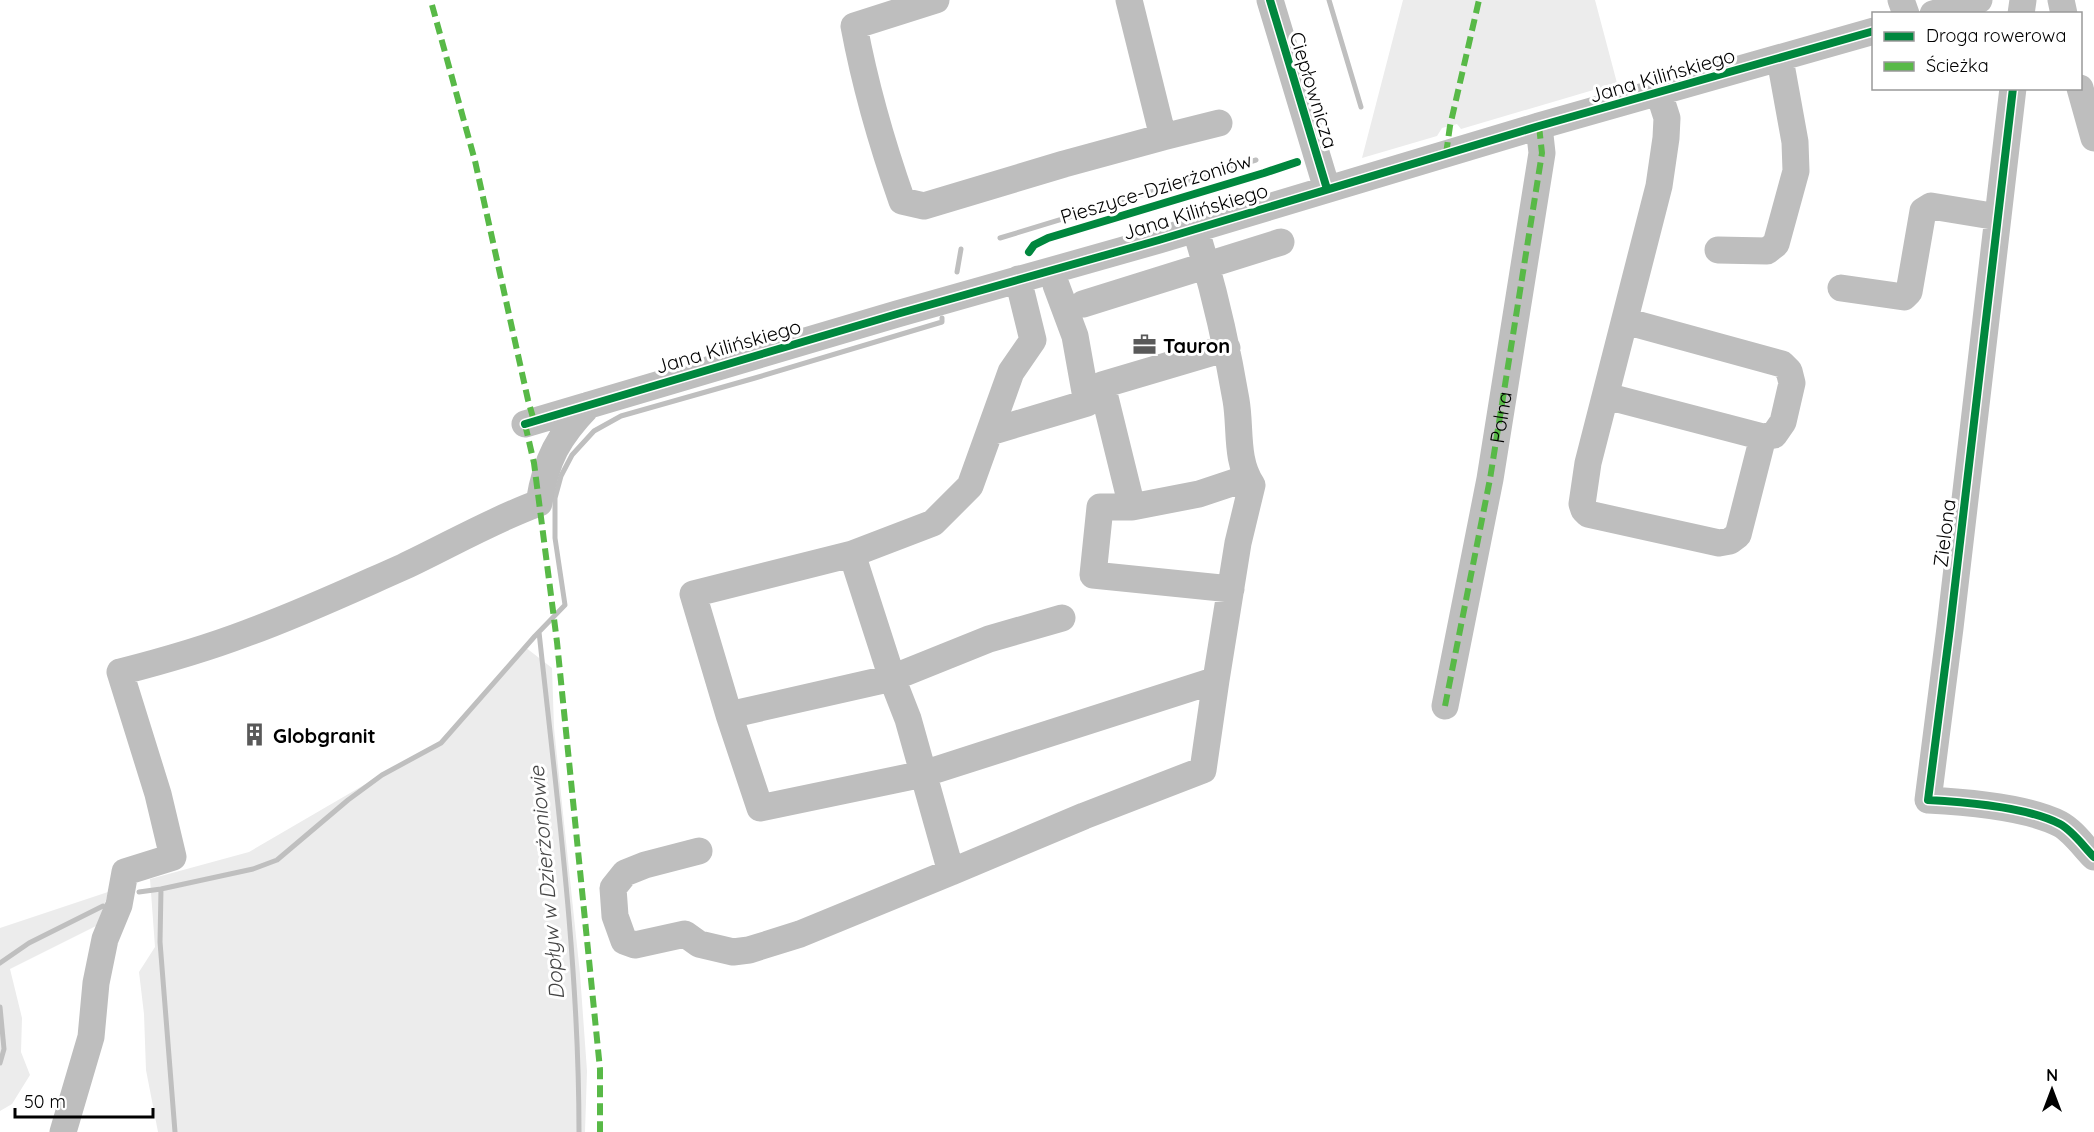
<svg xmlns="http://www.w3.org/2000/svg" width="2094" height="1132" viewBox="0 0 2094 1132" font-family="Quicksand,sans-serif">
  <rect width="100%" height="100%" fill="#fff"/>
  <path fill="#ececec" d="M 1403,0 L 1595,0 L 1617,83 L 1461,129 L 1457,124 L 1442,128 L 1437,136 L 1362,158 Z
    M 525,647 L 552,668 L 554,728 L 580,974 L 587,1071 L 585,1132 L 158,1132 L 146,1070 L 144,1014 L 139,972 L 155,947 L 150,879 L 249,852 L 388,771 L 441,743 Z
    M 108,892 L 100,924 L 10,969 L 22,1018 L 21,1052 L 30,1075 L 12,1104 L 0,1111 L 0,928 Z"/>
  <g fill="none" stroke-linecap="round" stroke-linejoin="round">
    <path stroke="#bfbfbf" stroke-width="5" d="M 1329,0 L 1361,107
      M 1000,238 L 1256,160
      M 957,272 L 961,249
      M 539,632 C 557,798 579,965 579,1132
      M 161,889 L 160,942 L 175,1132
      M 139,892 L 161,889 L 253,869 L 277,860 L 348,800 L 382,775 L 441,743 L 535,636 L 565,605 L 555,538 L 555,498 L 561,476 L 572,455 L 594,431 L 621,416 L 755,378 L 942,322 L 942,318
      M 0,963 L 29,943 L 103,906
      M 0,1007 L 4,1049 L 0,1063"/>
    <path stroke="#bebebe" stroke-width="27" d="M 936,0 L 854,26 C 865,85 882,144 902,201 L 924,206 L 1064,164 L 1163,137
      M 1129,0 L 1163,137 L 1219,123
      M 1270,0 L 1327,189
      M 1901,0 L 1906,14
      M 2061,0 L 2064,14
      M 1933,14 L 1979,0
      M 2021,14 L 2023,0
      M 2013,88 L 1950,628 L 1928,800 C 1966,802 2027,807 2060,824 C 2073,831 2084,847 2094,857
      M 2080,88 L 2094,138
      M 1195,228 C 1213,285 1226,341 1236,400 C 1241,428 1235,460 1252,485 L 1238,543 L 1216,680
      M 1718,250 L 1767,251 L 1776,244 L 1796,171 L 1795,142 L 1780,59
      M 1841,288 L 1904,297 L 1909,292 L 1923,211 L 1931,206 L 1998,217
      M 1083,304 L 1281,242
      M 1625,321 L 1782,364 L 1789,371 L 1792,383 L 1783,422 L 1774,435 L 1763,437 L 1738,535 L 1730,541 L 1719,543 L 1588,514 L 1584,510 L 1582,504 L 1588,463 L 1659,186 L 1666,138 L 1667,118 L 1659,93
      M 1227,348 L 1102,385 L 1132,507 L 1199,494 L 1247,478
      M 1606,396 L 1763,437
      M 525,424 L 897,314 L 1159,240 L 1539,126 L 1874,31
      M 990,432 L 1087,403 L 1075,336 L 1056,285
      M 1132,507 L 1100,507 L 1093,575 L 1231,589
      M 852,554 L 693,594 L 729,715 L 760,808 L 923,774 L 1216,680 L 1203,770 L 1084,816 L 951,872
      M 1445,706 L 1490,479 L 1542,153 L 1539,126
      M 729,715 L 892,678 L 989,639 L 1062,618
      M 699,851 L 645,865 L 625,873 L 613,888 L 615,916 L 624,941 L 635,945 L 685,934 L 699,944 L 733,952 L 749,950 L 800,934 L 951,872 L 908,719 L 892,678 L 852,554 L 933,523 L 970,486 L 1011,372 L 1033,340 L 1018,279
      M 63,1132 L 91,1037 L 96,983 L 105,939 L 119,905 L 125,872 L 173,857 L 158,794 L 120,672 C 163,661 205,649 247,633 C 300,614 351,590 403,567 C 448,546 492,520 539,503 C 546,459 558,437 589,405"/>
    <g stroke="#58b947" stroke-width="6" stroke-dasharray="12 6" stroke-linecap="butt">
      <path d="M 432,5 L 475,161 L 528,400 L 534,421"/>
      <path d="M 1446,154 L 1450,126 L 1479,0"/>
      <path d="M 525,424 L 534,463 L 557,642 L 600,1069 L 600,1132"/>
      <path id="s1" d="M 1445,706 L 1490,479 L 1542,153 L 1539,126"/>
    </g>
    <defs>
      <path id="cycleway" d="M 1270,0 L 1327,189
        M 2013,88 L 1950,628 L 1928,800 C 1966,802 2027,807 2060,824 C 2073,831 2084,847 2094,857
        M 1029,252 L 1034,245 L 1048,238 L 1264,173 L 1297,162
        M 525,424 L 897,314 L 1159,240 L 1539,126 L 1874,31"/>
    </defs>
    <use href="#cycleway" stroke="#fff" stroke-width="11"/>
    <use href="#cycleway" stroke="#00873e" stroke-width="8"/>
  </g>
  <defs>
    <symbol id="office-bare" viewBox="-9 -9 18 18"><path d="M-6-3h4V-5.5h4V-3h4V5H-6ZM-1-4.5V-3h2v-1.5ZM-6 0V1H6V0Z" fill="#595959" stroke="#fff" stroke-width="2.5" paint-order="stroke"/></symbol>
    <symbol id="building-bare" viewBox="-9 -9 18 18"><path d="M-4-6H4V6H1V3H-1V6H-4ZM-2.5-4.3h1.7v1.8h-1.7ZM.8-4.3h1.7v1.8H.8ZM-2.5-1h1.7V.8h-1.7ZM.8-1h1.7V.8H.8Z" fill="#595959" stroke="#fff" stroke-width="2.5" paint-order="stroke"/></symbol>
  </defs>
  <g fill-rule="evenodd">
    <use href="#office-bare" x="1128" y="328" width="33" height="33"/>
    <use href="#building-bare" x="238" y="718" width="33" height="33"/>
  </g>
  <g text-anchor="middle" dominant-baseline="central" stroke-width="6" stroke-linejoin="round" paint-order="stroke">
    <g font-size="20" fill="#000" stroke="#fff">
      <text transform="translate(1662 75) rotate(-16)">Jana Kilińskiego</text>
      <text transform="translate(1314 90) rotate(73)">Ciepłownicza</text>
      <text transform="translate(1156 188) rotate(-17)">Pieszyce-Dzierżoniów</text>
      <text transform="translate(1195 211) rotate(-17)">Jana Kilińskiego</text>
      <text transform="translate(728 346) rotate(-16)">Jana Kilińskiego</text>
      <text stroke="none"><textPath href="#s1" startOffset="294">Polna</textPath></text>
      <text transform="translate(1944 533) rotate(-83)">Zielona</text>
    </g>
    <g font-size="20" font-weight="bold" fill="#000" stroke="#fff" text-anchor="start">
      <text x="1163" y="345">Tauron</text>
      <text x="273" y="735">Globgranit</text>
    </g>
    <g font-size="21" font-style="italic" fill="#444" stroke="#fff">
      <text transform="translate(546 883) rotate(-95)">Dopływ w Dzierżoniowie</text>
    </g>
  </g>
  <rect x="1872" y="12" width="210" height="78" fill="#ffffff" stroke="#999999" stroke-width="1.5"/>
  <rect x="1884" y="32" width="30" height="9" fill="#00873e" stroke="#999999" stroke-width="1.5"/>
  <text x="1926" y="42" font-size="18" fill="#000000">Droga rowerowa</text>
  <rect x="1884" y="62" width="30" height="9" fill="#58b947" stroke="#999999" stroke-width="1.5"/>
  <text x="1926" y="72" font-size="18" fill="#000000">Ścieżka</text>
  <g transform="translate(2052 1090)" stroke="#ffffff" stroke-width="4.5" paint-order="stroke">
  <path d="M0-4.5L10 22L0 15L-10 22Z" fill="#000000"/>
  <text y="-9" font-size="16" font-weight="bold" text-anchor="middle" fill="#000000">N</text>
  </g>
  <path d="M15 1108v9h138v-9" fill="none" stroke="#000000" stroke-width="3"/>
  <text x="24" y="1108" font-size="18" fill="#000000" stroke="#ffffff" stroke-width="4.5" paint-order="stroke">50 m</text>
</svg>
